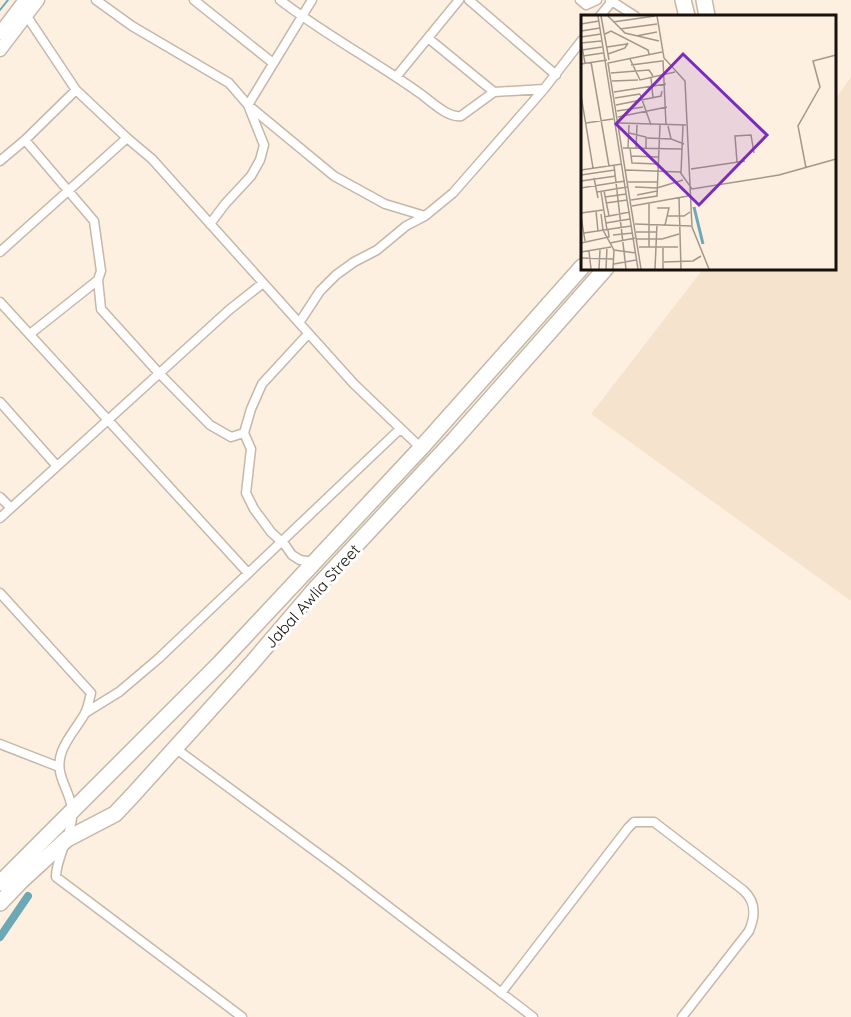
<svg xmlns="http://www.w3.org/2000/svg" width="851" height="1017" viewBox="0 0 851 1017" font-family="Quicksand,sans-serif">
  <rect width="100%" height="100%" fill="#fef0e0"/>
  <path fill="#f5e3cd" d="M 851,77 L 851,601 L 591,414 L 703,269 L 834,268 L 835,99 Z"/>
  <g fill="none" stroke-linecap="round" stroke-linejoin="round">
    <path stroke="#6ca8b5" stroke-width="2" d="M 0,10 L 8,0"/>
    <path stroke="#6ca8b5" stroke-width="8" d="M 0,937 L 28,896"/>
    <defs>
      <path id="street" d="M 96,0 L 132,26 L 229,83 L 248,105 L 334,176 L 385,204 L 425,216
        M 194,0 L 273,63
        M 280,0 C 324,34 373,60 418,92 C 430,100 447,118 461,116 L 494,92
        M 469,0 L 556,75
        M 580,0 L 586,5 L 597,0
        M 610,0 L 635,16
        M 26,15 L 76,90 L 127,138 L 152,159 L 354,384 L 421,448
        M 600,16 L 613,0
        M 428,38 L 494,92 L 544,89
        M 396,77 L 459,0
        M 25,140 L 94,221 L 101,271 L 98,280 L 30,334
        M 0,161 L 25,140 L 76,90
        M 210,224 L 225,204 L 251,176 L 260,160 L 264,145 L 248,105 L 312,0
        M 0,252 L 127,138
        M 98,280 L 101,309 L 157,371 L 210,425 L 231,437 L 244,433
        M 0,302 L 248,573
        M 299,323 L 320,291 L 336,275 L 354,262 L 377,250 L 406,226 L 425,216 L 453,193 L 544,89 L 582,40
        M 308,334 L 262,384 L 251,409 L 244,433 L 251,449 L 246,493 L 254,509 L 271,532 L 285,545 L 292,555 L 300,560 L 314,562
        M 0,402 L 56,465
        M 0,497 L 11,508
        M 0,518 L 229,310 L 263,283
        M 0,593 L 91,693 C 89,700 88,709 84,715 C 77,727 67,738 62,751 C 53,775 70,789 72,809 C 75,829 56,856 56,877 L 242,1017
        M 85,713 L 119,692 L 158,659 L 400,429
        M 0,744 L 59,767
        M 175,748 L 342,871 L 533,1017
        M 501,993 L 628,828 L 634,822 L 654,822 L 743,890 C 757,902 755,917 749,931 L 682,1017"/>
      <path id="secondary" d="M 0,33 L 25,0
        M 0,50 L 38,0"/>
      <path id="highway" d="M 683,0 L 687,16
        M 704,0 L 707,16
        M 0,883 L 220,663 L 421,448 L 582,267
        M 0,903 L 21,881 L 67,839 L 115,814 L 132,796 L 252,663 L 315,589 L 454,440 L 606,268"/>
    </defs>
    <use href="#street" stroke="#c5b8a9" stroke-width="11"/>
    <use href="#secondary" stroke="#c5b8a9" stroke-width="15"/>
    <use href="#highway" stroke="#c5b8a9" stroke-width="18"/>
    <use href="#street" stroke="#fff" stroke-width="8"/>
    <use href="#secondary" stroke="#fff" stroke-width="12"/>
    <use href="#highway" stroke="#fff" stroke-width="15"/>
  </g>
  <g text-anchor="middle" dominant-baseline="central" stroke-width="6" stroke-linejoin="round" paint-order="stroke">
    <g font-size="16" fill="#17120d" stroke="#fff">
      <text transform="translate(312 596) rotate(-48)">Jabal Awlia Street</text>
    </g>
  </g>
  <g transform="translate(581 15)">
    <rect width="255" height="255" fill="#fef0e0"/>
    <path fill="none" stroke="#6ca8b5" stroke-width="3" d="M 113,192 L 122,229"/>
    <path fill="none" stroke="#a2978c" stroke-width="1.5" d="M 17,1 L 57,254M 20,1 L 28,45M 27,1 L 44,18 L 78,26M 76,1 L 83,43 L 104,66 L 111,212 L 128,254M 32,7 L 74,1M 0,9 L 18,6M 39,14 L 76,9M 0,16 L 19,13M 24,19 L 30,16 L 67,35 L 68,39M 55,21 L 76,17M 0,22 L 20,19M 0,27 L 4,48M 0,28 L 20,26M 26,32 L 46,29M 1,35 L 21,32M 27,39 L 44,33 L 47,28M 2,41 L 22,38M 49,44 L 59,65 L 94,57M 82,45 L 85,110M 10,47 L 28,151M 0,49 L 26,45M 50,50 L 81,46M 30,58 L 68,55 L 72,61M 70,63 L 72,83M 31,66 L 57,65M 33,77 L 85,69M 59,79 L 70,110M 0,80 L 12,153M 34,83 L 59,79M 35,90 L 80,81 L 81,76M 36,96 L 62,92M 37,102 L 86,92M 5,108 L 32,104M 38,108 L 105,110M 87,111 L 90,124 L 103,129M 48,118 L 65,122 L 65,133M 66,123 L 90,124M 42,133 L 101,134M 47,133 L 48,110M 49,133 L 51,148 L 77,149M 55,133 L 56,110M 50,141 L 77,142M 156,147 L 154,121 L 170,120 L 173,138M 33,150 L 45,254M 225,153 L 217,111 L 239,72 L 232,46 L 255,40M 110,154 L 164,146M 0,155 L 41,149M 45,155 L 99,157 L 111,174 L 198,160 L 255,144M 100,158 L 102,110M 0,160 L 34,155M 13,163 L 17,183M 0,166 L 35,161M 47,167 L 76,167M 54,172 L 76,173 L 102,165M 0,173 L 44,166M 23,176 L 28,201M 16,177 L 46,172M 20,177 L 26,215M 56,180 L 76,176M 24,182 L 45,179M 98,183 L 100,254M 50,185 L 76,181 L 79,110M 25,188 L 46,185M 68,189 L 68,232M 51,191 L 107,181M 76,193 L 88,193 L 84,210M 15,196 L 17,216M 0,198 L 22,195M 20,199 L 22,215 L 33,235 L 55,238M 0,201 L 4,226M 87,201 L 103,201 L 109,197M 23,202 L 49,197M 25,208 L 49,204M 54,209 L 110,211M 55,217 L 75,217M 3,218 L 50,211M 32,220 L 52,218M 55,224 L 81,224 L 98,219M 0,228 L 28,222 L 27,214M 29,228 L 54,223M 58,232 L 97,232M 8,236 L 10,254M 0,237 L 30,232M 0,243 L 32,244M 83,247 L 112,246 L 120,241M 33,249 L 55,245M 18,254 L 19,235M 25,254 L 26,232M 32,254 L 33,235M 60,254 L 27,48 L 81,37M 74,254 L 76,209M 82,254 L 82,233"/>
    <path fill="#7b2cbf" fill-opacity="0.15" stroke="#7b2cbf" stroke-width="3" d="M 102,39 L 186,120 L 118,190 L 35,109 Z"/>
    <rect width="255" height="255" fill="none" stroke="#17120d" stroke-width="3"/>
  </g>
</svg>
